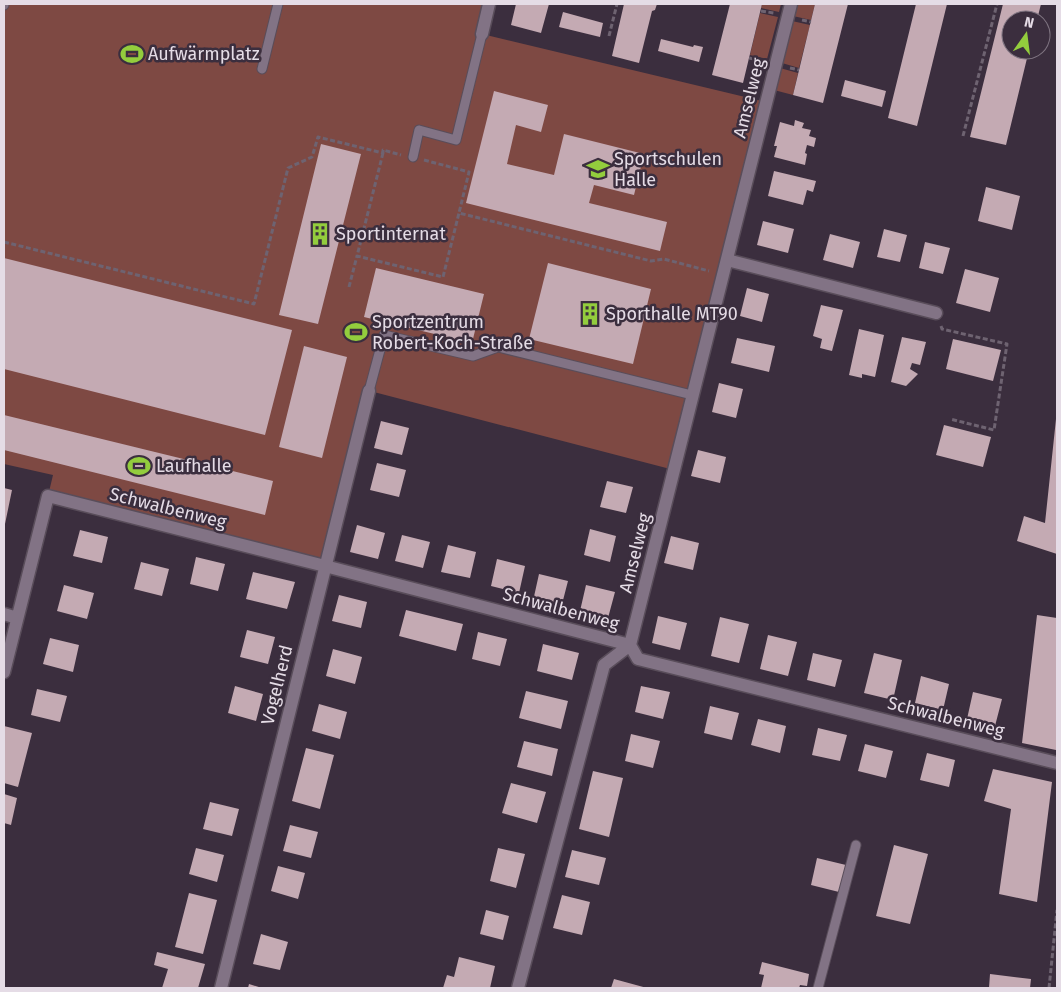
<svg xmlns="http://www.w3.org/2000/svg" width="1061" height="992" viewBox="0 0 1061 992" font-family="'Fira Sans',sans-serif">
  <rect width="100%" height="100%" fill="#3b2e3e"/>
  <path fill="#7e4943" d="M 4,4 L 489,4 L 482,34 L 766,102 L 674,470 L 370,391 L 325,566 L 48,496 L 53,475 L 4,464 Z
    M 762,4 L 781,4 L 779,12 L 761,8 Z
    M 796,4 L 815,4 L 811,20 L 793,16 Z
    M 760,13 L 778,17 L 767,59 L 750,55 Z
    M 792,21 L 810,25 L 799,68 L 782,63 Z
    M 780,68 L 798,73 L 793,95 L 774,90 Z"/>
  <path fill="#c4aab3" d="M 516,4 L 549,4 L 541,33 L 511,25 Z
    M 624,4 L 657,4 L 655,10 L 652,11 L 639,63 L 612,56 Z
    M 730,4 L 762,4 L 743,83 L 712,75 Z
    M 815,4 L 848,4 L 823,103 L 793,95 Z
    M 916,4 L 947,4 L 917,126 L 888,118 Z
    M 1003,4 L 1041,4 L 1037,20 L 1011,20 L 1011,50 L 1029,50 L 1006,145 L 970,137 Z
    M 563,12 L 603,23 L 600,37 L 559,27 Z
    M 661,39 L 693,47 L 694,45 L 703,47 L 699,62 L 658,51 Z
    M 845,80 L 886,91 L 882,107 L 841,96 Z
    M 494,91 L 548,105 L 541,132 L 516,125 L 507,164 L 554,175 L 564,134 L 644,154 L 634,195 L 594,185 L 589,203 L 667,222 L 660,251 L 466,203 Z
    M 795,120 L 804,123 L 802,128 L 811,130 L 809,136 L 816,138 L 814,147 L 807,145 L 805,153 L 807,154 L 805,165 L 774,157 L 777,146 L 774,146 L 780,122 L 794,126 Z
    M 321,144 L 361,154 L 318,324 L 279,315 Z
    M 774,171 L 816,181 L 813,192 L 807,190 L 803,205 L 768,196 Z
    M 986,187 L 1020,196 L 1012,230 L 978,221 Z
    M 763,221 L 794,229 L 788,253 L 757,245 Z
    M 884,229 L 907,235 L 900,262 L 877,257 Z
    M 830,234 L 860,242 L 853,268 L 823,260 Z
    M 925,242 L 950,248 L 943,274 L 919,268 Z
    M 4,258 L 292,330 L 265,435 L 4,369 Z
    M 548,263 L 651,289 L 633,364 L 529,339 Z
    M 376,268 L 484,294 L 472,343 L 364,317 Z
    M 965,269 L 999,278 L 990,312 L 956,303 Z
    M 747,288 L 769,294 L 762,322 L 740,316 Z
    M 821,305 L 843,310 L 832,351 L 820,348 L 822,339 L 813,336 Z
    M 859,329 L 884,335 L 875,377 L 862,374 L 862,378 L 849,375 Z
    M 902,337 L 926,342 L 920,365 L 912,363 L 910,369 L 918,374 L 906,386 L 891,382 Z
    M 737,338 L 775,346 L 769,372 L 731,363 Z
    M 953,339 L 1001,350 L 993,381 L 946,369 Z
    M 304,346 L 347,357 L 322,458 L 279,447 Z
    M 719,383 L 743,389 L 736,418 L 712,412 Z
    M 4,415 L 273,481 L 265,515 L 4,450 Z
    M 1056,419 L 1057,419 L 1057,554 L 1017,541 L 1024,516 L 1045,523 Z
    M 381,421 L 409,428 L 402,455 L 374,448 Z
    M 944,425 L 991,437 L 983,467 L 936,455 Z
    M 698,450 L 726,457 L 720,483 L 691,476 Z
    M 377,463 L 406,470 L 399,497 L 370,490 Z
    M 607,481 L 633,487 L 626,513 L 600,507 Z
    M 4,488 L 12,490 L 5,524 L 4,524 Z
    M 357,525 L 385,533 L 378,559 L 350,552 Z
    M 590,529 L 616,536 L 610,562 L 584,555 Z
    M 80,530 L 108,537 L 102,563 L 73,556 Z
    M 402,535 L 430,542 L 423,568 L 395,561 Z
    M 671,536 L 699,543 L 693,570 L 664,563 Z
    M 448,545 L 476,552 L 470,578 L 441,572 Z
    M 196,557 L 225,564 L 218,591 L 190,584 Z
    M 497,559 L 525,566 L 519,593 L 491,586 Z
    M 141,562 L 169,569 L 162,596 L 134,589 Z
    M 253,572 L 295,582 L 287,609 L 246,599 Z
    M 539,574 L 568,581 L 561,608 L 533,601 Z
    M 64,585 L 94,593 L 87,619 L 57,611 Z
    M 586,585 L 615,592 L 608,618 L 580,611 Z
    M 339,595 L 367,602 L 361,628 L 332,621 Z
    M 406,610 L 463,624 L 456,651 L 399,636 Z
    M 1037,615 L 1057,618 L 1056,750 L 1022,743 Z
    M 658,616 L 687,623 L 680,650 L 652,643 Z
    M 720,617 L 749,624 L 739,663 L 711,656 Z
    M 247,630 L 275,637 L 268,664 L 240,657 Z
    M 478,632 L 507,639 L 500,666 L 472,659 Z
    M 768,635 L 797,642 L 788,676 L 760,669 Z
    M 50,638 L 79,645 L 73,672 L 43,664 Z
    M 543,644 L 579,653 L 572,680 L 537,671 Z
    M 333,649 L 362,657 L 355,684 L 326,676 Z
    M 813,653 L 842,660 L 835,687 L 807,680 Z
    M 874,653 L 902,660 L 893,700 L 864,693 Z
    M 921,676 L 949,684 L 943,710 L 915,703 Z
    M 235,686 L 263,694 L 256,721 L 228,713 Z
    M 641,686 L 670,692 L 663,719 L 635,712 Z
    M 37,689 L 67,696 L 60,722 L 31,715 Z
    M 526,691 L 568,701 L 561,729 L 519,718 Z
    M 973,692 L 1002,699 L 995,726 L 967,719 Z
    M 319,704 L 347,712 L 340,739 L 312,731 Z
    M 710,706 L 739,713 L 732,740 L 704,733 Z
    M 758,719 L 786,726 L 780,753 L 751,745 Z
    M 4,726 L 32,733 L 18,787 L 4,783 Z
    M 818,728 L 847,735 L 840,761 L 812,755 Z
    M 631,734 L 660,741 L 653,768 L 625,761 Z
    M 524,741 L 558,749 L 552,776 L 517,767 Z
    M 865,744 L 893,751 L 886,778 L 858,771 Z
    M 306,748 L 334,755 L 320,809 L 292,801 Z
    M 927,753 L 955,760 L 949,787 L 920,780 Z
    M 993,769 L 1052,782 L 1037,902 L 999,894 L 1011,809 L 984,801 Z
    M 593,771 L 623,778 L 609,837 L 579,829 Z
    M 511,783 L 546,792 L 537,823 L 502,813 Z
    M 4,794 L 17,798 L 11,825 L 4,823 Z
    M 210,802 L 239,809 L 232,836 L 203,829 Z
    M 290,825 L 318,832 L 311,858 L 283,851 Z
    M 894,845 L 928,854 L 910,924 L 876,916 Z
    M 196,848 L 224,855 L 217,882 L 189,874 Z
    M 498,848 L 525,854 L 516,888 L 490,881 Z
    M 572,850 L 606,858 L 599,885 L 565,877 Z
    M 817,858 L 846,865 L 839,892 L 811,885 Z
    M 278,866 L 305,873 L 298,899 L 271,891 Z
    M 189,893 L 217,900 L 203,954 L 175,947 Z
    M 562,895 L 590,902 L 582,935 L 553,928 Z
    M 486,910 L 509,916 L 503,940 L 480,934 Z
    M 261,934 L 288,942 L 280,970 L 253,964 Z
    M 157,952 L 205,964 L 198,988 L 162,988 L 168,969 L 154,965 Z
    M 459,957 L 495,966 L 490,988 L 443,988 L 447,975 L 454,977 Z
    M 762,962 L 809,974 L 807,986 L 800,985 L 799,988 L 761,988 L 764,975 L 759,974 Z
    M 990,974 L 1031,979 L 1030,988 L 989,988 Z
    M 614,979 L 647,988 L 611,988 Z
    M 249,984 L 262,988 L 248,988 Z"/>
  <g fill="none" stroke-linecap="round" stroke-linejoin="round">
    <defs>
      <path id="lane" d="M 4,5 L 4,4
        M 262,69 L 278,4
        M 413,157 L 419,130 L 456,140 L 482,34
        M 369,391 L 384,335 L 473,356 L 498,347 L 692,395
        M 818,988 L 856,845"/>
      <path id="street" d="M 482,34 L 489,4
        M 727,260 L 936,313
        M 4,614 L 17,618
        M 4,672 L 48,496 L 325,566 L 630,645 L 638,659 L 1057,763
        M 221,988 L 369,391
        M 518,988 L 604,665 L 630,645 L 791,4"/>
    </defs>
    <use href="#lane" stroke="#594d5a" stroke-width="11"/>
    <use href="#street" stroke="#594d5a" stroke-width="15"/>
    <path stroke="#6e6371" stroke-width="3" stroke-dasharray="5 2.5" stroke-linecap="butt" d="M 761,11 L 774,13
      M 802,20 L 811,22
      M 609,36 L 617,4
      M 749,58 L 762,61
      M 790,68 L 799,70
      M 963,136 L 997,4
      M 383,153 L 357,256 L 443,277 L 459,213 L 651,261 L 664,259 L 709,271
      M 424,160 L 469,172 L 459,213
      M 4,242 L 254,304 L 288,168 L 312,157 L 318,137 L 383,153 L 383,150 L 401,155
      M 349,287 L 357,256
      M 941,326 L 942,329 L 1007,344 L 994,430 L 950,419
      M 1049,988 L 1057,910"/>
    <use href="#lane" stroke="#827385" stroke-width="9"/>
    <use href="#street" stroke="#827385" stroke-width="12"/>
  </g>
  <defs>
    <symbol id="stadium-bare" viewBox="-9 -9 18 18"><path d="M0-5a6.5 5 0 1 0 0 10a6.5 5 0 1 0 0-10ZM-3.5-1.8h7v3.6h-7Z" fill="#93cd3d" stroke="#3b2e3e" stroke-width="2.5" paint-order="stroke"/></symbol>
    <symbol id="school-bare" viewBox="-9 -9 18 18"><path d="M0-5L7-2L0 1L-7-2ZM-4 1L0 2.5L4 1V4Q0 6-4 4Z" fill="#93cd3d" stroke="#3b2e3e" stroke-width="2.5" paint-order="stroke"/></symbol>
    <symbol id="building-bare" viewBox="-9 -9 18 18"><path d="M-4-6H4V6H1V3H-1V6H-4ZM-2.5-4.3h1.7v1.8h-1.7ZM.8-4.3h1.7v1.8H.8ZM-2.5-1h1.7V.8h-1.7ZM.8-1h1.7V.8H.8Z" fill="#93cd3d" stroke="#3b2e3e" stroke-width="2.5" paint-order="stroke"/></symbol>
  </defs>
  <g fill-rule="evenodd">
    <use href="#stadium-bare" x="116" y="38" width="32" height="32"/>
    <use href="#school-bare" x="582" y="153" width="32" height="32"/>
    <use href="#building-bare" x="304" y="218" width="32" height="32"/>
    <use href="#building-bare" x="574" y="298" width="32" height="32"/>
    <use href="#stadium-bare" x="340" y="316" width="32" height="32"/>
    <use href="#stadium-bare" x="123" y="450" width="32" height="32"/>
  </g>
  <g text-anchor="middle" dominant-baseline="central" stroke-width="5" stroke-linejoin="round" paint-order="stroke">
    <g font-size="18" fill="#e5dce6" stroke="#3b2e3e" text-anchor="start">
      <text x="148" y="54">Aufwärmplatz</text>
      <text x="614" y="159">Sportschulen<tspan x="614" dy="21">Halle</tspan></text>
      <text x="336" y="234">Sportinternat</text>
      <text x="606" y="314">Sporthalle MT90</text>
      <text x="372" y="322">Sportzentrum<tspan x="372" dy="21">Robert-Koch-Straße</tspan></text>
      <text x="156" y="466">Laufhalle</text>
    </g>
    <g font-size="18" fill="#e5dce6" stroke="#3b2e3e">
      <text transform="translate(749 98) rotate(-76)">Amselweg</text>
      <text transform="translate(168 508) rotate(14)">Schwalbenweg</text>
      <text transform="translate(635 553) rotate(-76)">Amselweg</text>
      <text transform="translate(561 609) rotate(15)">Schwalbenweg</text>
      <text transform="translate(277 685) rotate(-76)">Vogelherd</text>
      <text transform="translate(946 717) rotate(14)">Schwalbenweg</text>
    </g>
  </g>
  <rect width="1061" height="992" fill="none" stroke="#e5dce6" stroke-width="10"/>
  <g transform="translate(1026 35) rotate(14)"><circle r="24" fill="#3b2e3e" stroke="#7f7481"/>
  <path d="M0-4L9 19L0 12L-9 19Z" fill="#93cd3d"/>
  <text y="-8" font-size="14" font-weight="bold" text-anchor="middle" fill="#e5dce6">N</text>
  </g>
</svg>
